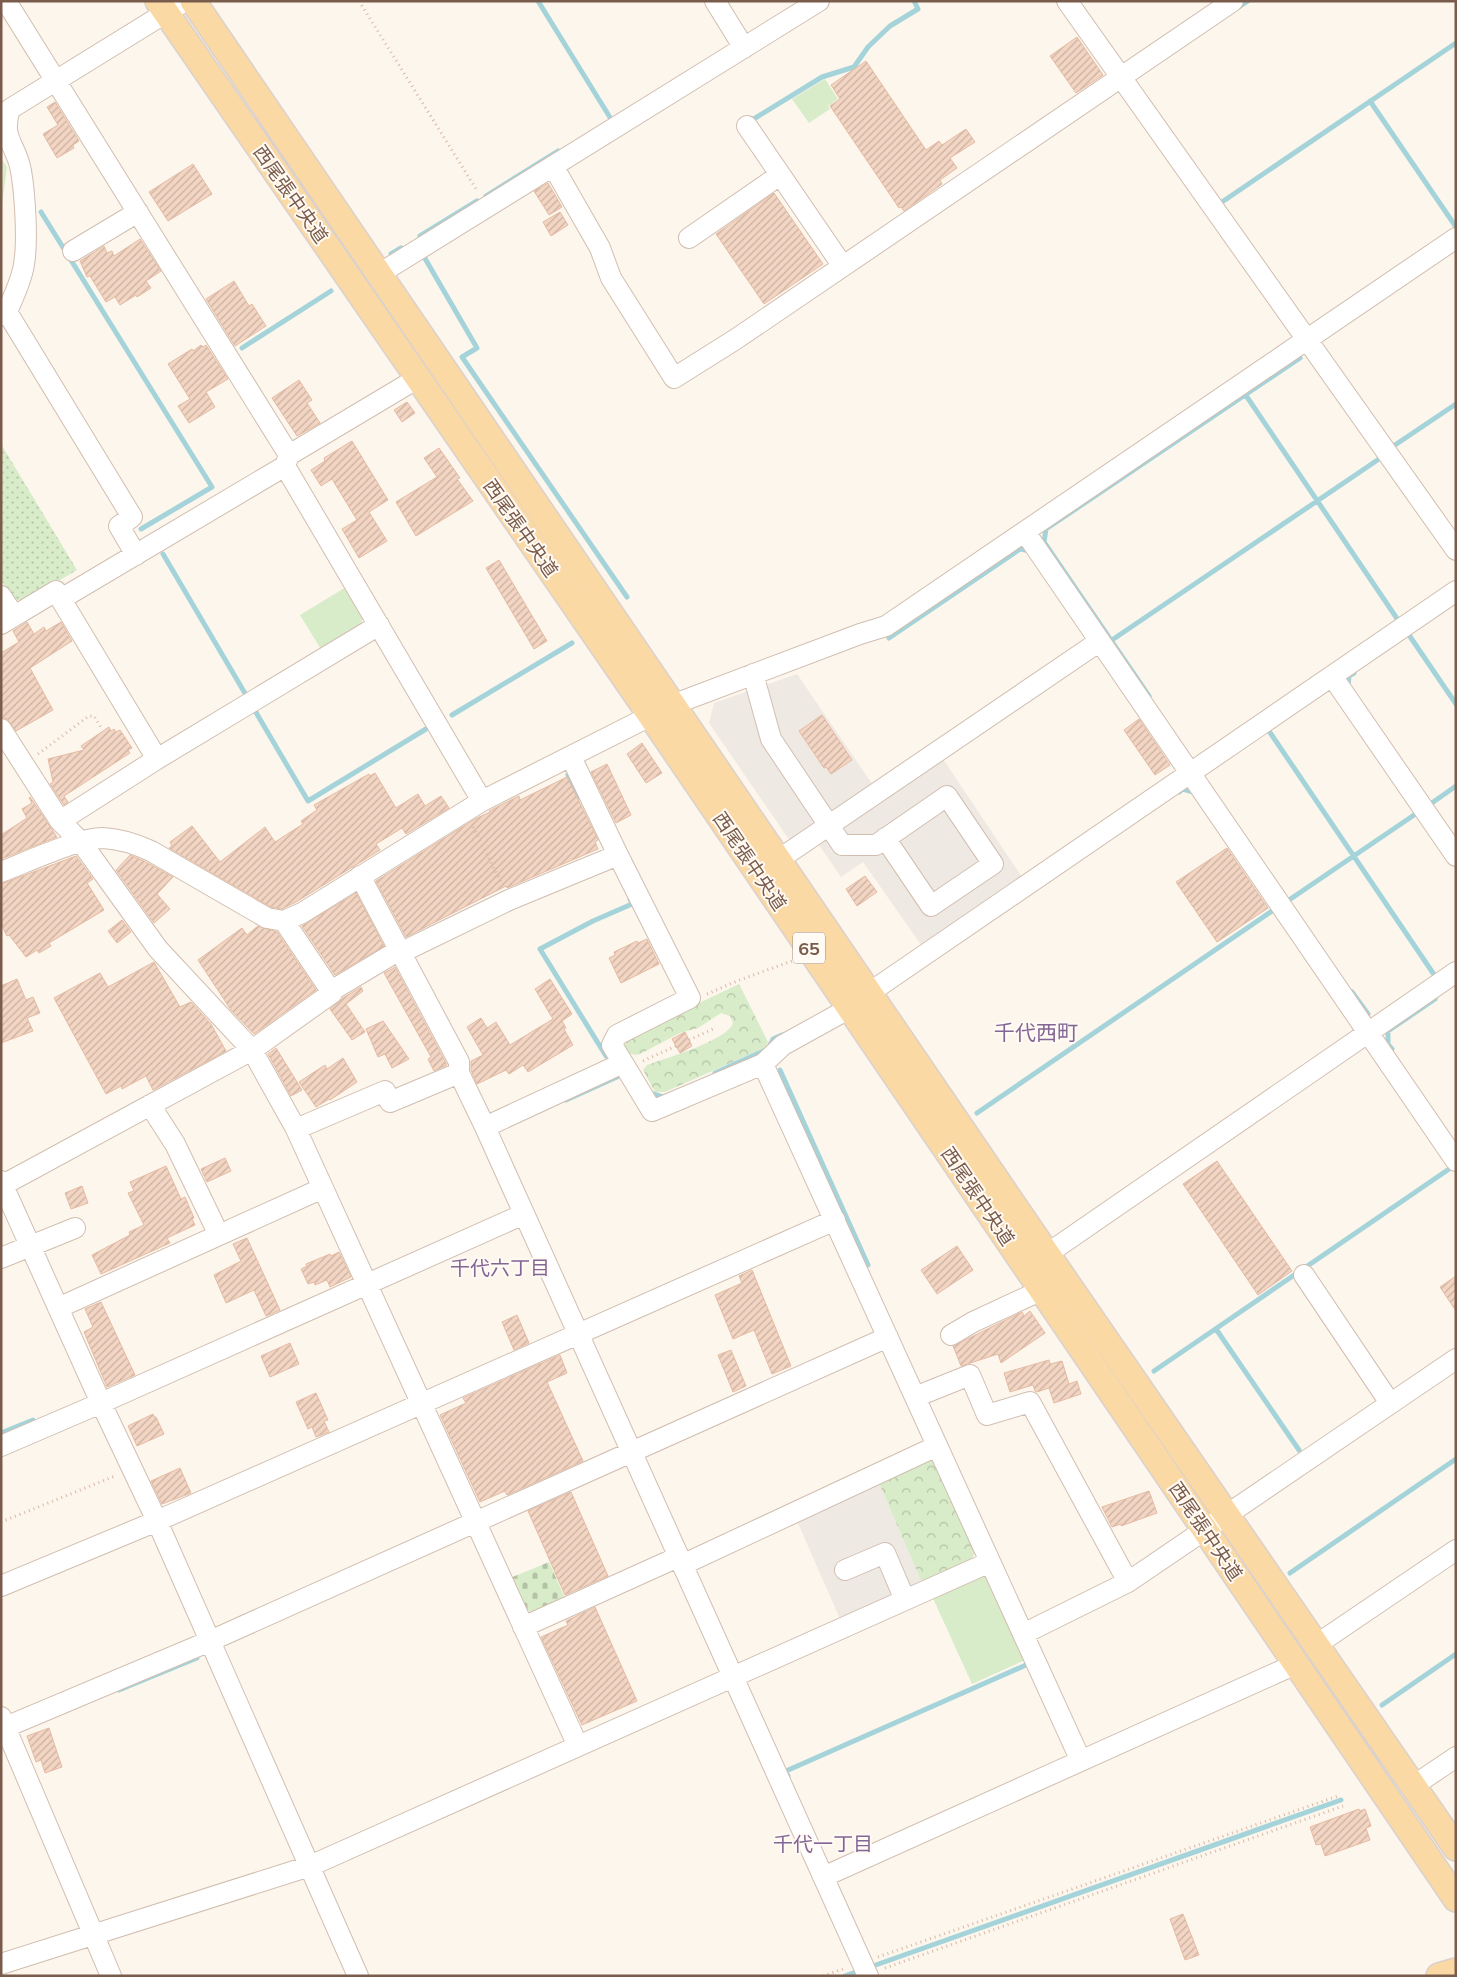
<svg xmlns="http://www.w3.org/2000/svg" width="1457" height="1977" viewBox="0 0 1457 1977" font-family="Mulish,'Noto Sans JP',sans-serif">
  <defs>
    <pattern id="forest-crowns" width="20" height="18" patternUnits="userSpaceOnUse" patternTransform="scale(1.25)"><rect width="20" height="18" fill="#d8ecc9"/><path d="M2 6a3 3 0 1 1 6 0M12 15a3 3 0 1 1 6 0" fill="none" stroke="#b4c2a5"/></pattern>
    <pattern id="cemetery-stones" width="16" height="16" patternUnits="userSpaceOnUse" patternTransform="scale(1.25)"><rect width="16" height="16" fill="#d8ecc9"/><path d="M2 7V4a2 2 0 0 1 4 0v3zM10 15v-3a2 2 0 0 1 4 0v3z" fill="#b4c2a5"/></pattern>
    <pattern id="park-dots" width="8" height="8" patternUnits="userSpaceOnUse" patternTransform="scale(1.25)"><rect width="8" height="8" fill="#d8ecc9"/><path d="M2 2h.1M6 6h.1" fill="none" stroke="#b4c2a5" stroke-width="1.8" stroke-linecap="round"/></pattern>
    <pattern id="building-hatch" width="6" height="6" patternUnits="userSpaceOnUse" patternTransform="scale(1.25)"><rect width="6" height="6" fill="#f3d5c3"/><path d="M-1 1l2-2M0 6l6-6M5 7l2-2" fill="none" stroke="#cab0a1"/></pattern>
  </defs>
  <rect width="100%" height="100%" fill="#fdf6ec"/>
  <path fill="#efe9e4" d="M 797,674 L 875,788 L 792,844 L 709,723 L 714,703 Z
    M 943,759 L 1024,880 L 924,949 L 863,862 L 841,877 L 817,842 Z
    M 879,1483 L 922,1583 L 840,1619 L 797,1521 Z"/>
  <path fill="#d8ecc9" d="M 825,79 L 838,99 L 828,106 L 830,109 L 809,123 L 792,99 Z
    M 1,158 L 7,167 L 1,214 Z
    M 346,587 L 363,617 L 360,628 L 322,651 L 300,615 Z
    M 979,1576 L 989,1577 L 1025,1660 L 972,1684 L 932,1596 Z"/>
  <path fill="url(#forest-crowns)" d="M 739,984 L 768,1042 L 766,1047 L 665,1092 L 655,1092 L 643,1070 L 647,1065 C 664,1059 728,1040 733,1023 L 730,1016 L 721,1013 L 698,1028 L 680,1033 L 642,1053 L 636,1055 L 628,1053 L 624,1049 L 626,1038 Z
    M 930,1460 L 940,1465 L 976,1550 L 971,1561 L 922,1583 L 879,1483 Z"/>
  <path fill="url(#cemetery-stones)" d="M 549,1562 L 565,1598 L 534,1613 L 524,1609 L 510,1578 Z"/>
  <path fill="url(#park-dots)" d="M 1,444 L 77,570 L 23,602 L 12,598 L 1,580 Z"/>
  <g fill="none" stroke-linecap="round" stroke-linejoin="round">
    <path stroke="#a5d3da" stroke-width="5" d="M 538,1 L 611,119
      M 1237,8 L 1248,1
      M 1370,101 L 1456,227
      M 755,124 L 752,120 L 822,77 L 854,67 L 868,47 L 890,26 L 918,9 L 914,1
      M 486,196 L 558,151
      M 1222,202 L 1456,43
      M 41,212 L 212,487 L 141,529
      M 420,236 L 477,201
      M 391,254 L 401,248
      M 423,255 L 477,348 L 462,357 L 627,597
      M 242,348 L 331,291
      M 1245,394 L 1400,623
      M 1392,447 L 1456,404
      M 163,554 L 246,695
      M 1409,635 L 1456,704
      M 889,638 L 1020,549 L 1031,551
      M 1112,640 L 1379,459
      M 1349,688 L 1348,686 L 1349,676 L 1354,673
      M 1149,696 L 1044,542 L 1046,529 L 1300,358
      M 254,709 L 308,801 L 426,729
      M 452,715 L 572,643
      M 1269,731 L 1435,976
      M 568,775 L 579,797
      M 1179,792 L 1183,789 L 1193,792
      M 1429,805 L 1456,786
      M 1289,900 L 1417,813
      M 1352,992 L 1368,1014
      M 1392,1049 L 1388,1044 L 1388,1031 L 1435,999
      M 606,1056 L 540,949 L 593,921 L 632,904 L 630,899
      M 780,1070 L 868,1265
      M 715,1073 L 768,1049 L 773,1039 L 782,1035
      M 653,1094 L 663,1097 L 667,1096
      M 566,1100 L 617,1077
      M 977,1113 L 1275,909
      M 1216,1329 L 1299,1450
      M 1154,1371 L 1452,1167
      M 1,1433 L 33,1420
      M 1290,1573 L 1456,1459
      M 119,1690 L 197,1658
      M 1382,1705 L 1456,1654
      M 788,1776 L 786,1771 L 1026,1665
      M 873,1966 L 1341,1800
      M 845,1976 L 853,1973"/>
  </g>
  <path fill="url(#building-hatch)" stroke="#e6bba3" d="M 1077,37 L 1103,75 L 1076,93 L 1050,56 Z
    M 866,61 L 926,150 L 939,141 L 942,145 L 966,129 L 975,142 L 950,158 L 957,168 L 940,180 L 942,184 L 904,211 L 901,207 L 899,208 L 830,106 L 840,99 L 831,85 Z
    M 55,102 L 79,141 L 73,145 L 74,148 L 57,158 L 43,134 L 58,125 L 47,107 Z
    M 193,164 L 212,194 L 168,221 L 149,192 Z
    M 548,183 L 562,207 L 549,215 L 534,191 Z
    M 774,193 L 823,264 L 764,304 L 716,234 Z
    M 560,212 L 568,225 L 551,236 L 543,222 Z
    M 140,239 L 161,271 L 146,281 L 151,288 L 137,297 L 136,295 L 120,305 L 115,297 L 106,302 L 90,276 L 87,277 L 80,261 L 104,246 L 107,253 L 112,251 L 114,256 Z
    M 234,281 L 249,306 L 252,304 L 266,326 L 235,346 L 206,299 Z
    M 201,345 L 203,347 L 206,345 L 228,379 L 206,392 L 215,407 L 189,423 L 178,406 L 190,399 L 168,364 L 192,349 L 193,351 Z
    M 299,380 L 312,400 L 307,403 L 320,423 L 297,436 L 272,398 Z
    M 407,402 L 415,413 L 402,422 L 394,410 Z
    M 352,441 L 388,500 L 369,512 L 387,541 L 359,558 L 342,529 L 357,520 L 332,479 L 321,486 L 311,470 L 325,461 L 324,458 Z
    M 439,448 L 460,478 L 457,479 L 473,501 L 416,536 L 396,502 L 437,477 L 424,458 Z
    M 499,560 L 547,641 L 534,649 L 486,568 Z
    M 27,622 L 34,634 L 44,627 L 46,631 L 61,622 L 72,641 L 30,668 L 53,710 L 16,731 L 7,719 L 1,717 L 1,653 L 19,642 L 13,631 Z
    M 822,715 L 852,760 L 831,774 L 826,767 L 824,768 L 799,731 Z
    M 1139,719 L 1170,765 L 1155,775 L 1124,730 Z
    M 109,727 L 111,731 L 114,729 L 116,732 L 120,730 L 132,748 L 128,750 L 130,753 L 64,796 L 68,802 L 64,805 L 50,784 L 53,782 L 48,759 L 84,750 L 81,746 Z
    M 642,743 L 662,773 L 646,783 L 627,754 Z
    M 607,764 L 631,815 L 616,823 L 591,772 Z
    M 375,773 L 396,808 L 418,794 L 425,806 L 441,796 L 449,808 L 406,834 L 402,828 L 376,844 L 380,850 L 296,902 L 282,909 L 271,907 L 169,848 L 172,846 L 170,842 L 192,826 L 220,862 L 265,827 L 275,842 L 303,824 L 301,821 L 317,810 L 314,805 L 369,774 L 370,776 Z
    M 567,777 L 598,840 L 595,842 L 598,849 L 507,888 L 506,886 L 406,937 L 376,881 L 475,819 L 490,812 L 489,811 L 519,796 L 520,800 Z
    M 30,797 L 57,837 L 1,859 L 1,835 L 27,818 L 22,809 L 32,803 L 29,798 Z
    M 1227,848 L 1268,908 L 1217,942 L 1176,882 Z
    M 130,855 L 146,862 L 173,877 L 157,894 L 170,909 L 154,923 L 116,870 Z
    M 76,856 L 93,879 L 87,883 L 104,910 L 49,943 L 51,946 L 39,953 L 37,950 L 26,957 L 9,935 L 7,936 L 1,924 L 1,884 Z
    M 865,876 L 877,892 L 857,906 L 846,889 Z
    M 356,893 L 384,946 L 335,975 L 302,926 Z
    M 122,920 L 131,932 L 117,943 L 108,931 Z
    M 258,926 L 277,932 L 316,990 L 254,1034 L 231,1010 L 198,960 L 242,928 L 247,935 Z
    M 647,939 L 659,964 L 621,983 L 609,958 L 615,955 L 614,952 L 637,941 L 638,943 Z
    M 154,962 L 180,1007 L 191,1002 L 211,1024 L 226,1051 L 153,1090 L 146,1076 L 122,1089 L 121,1086 L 106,1094 L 54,998 L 100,973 L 108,987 Z
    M 395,967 L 447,1065 L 434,1071 L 428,1059 L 431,1057 L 384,973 Z
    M 17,979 L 26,1000 L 33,997 L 40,1013 L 27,1018 L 33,1031 L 1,1043 L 1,986 Z
    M 550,979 L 572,1014 L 562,1021 L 566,1028 L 564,1029 L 573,1045 L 528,1072 L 523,1065 L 509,1074 L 506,1070 L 477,1084 L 471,1070 L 471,1061 L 483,1055 L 467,1027 L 481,1018 L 487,1028 L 496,1022 L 510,1045 L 553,1019 L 535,989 Z
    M 361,987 L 363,991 L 346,1004 L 365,1032 L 352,1040 L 330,1009 L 343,998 Z
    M 383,1021 L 409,1059 L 392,1068 L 385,1054 L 378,1057 L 366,1029 Z
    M 685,1032 L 692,1046 L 680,1053 L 672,1039 Z
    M 276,1048 L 302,1090 L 291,1096 L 268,1054 Z
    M 343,1058 L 357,1082 L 330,1100 L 329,1099 L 316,1107 L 299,1082 L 325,1065 L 327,1069 Z
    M 225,1158 L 231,1171 L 207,1182 L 201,1169 Z
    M 1217,1161 L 1292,1271 L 1258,1295 L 1183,1184 Z
    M 166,1166 L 181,1199 L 185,1197 L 194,1218 L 192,1219 L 195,1225 L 167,1238 L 170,1243 L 101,1274 L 92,1255 L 130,1235 L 129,1232 L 144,1225 L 128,1193 L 134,1191 L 130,1182 Z
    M 82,1186 L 88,1203 L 71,1209 L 65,1193 Z
    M 247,1238 L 280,1310 L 266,1316 L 254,1290 L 226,1303 L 214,1275 L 241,1261 L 233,1244 Z
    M 957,1246 L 973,1270 L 937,1294 L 921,1270 Z
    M 339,1252 L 351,1277 L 330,1287 L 327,1280 L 315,1285 L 314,1282 L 308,1284 L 301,1269 L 307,1266 L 306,1264 L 330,1254 L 331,1256 Z
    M 752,1270 L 791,1366 L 772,1374 L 754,1330 L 733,1339 L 715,1295 L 742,1283 L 739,1276 Z
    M 1456,1276 L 1456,1311 L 1440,1287 Z
    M 101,1302 L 135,1375 L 107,1387 L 84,1332 L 93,1327 L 85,1309 Z
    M 1030,1311 L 1045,1333 L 1001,1363 L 998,1354 L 961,1366 L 953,1346 L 1022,1312 L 1024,1316 Z
    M 517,1315 L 529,1343 L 514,1350 L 502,1322 Z
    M 290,1343 L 299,1364 L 270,1377 L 261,1356 Z
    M 731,1350 L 746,1386 L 733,1392 L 718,1355 Z
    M 560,1355 L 567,1373 L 547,1382 L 583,1461 L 507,1495 L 505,1491 L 480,1502 L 440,1415 L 466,1403 L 463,1398 Z
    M 1049,1360 L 1050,1364 L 1062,1361 L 1069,1384 L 1077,1381 L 1081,1394 L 1054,1403 L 1049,1388 L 1037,1392 L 1035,1391 L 1033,1385 L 1010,1392 L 1004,1373 Z
    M 316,1393 L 328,1420 L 324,1421 L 329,1432 L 316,1437 L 312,1427 L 308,1429 L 296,1402 Z
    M 153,1414 L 154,1417 L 156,1417 L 164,1434 L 137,1446 L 128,1426 Z
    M 180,1468 L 191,1493 L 162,1504 L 151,1481 Z
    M 1149,1491 L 1157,1513 L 1121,1526 L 1121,1524 L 1112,1527 L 1102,1507 Z
    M 571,1492 L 608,1576 L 565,1595 L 528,1511 Z
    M 595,1607 L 637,1701 L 582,1725 L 541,1637 L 568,1625 L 566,1621 Z
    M 49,1728 L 62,1767 L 45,1773 L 41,1760 L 36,1762 L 27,1736 Z
    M 1359,1809 L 1360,1811 L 1365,1809 L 1371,1826 L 1366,1828 L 1370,1840 L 1325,1856 L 1321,1844 L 1316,1845 L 1310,1827 Z
    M 1183,1914 L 1199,1955 L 1185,1960 L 1170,1919 Z"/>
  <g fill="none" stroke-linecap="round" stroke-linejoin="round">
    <defs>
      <path id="minor" d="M 6,1 L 289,455 L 285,466 L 61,599
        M 715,1 L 744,48
        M 1067,1 L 1456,550
        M 747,126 L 842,265
        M 553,166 L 600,248 L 611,278 L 674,378 L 736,339 L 1233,1
        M 689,238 L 780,175
        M 73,251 L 138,212
        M 379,274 L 819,1
        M 7,312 L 132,517 L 119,526 L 136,555
        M 1,315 L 7,312 C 13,297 22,280 24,264 C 28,241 25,194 21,171 C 17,145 0,139 10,109 L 185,1
        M 289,455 L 418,378
        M 285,466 L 482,801
        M 1025,532 L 1456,1161
        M 1,596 L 14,616
        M 1,624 L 56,591 L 157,759
        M 753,674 L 771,739 L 842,845 L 876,845 L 947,796 L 993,864 L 931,906 L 885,838
        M 1332,676 L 1456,856
        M 1,729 L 60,821 L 81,842 L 158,949 L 252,1050 L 296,1129 L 578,1746
        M 571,757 L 618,855 L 690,998 L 617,1035 L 612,1045 L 623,1063
        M 60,821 L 157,759 L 379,625
        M 778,860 L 1100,641
        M 1,872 C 27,862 78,838 103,838 C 121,839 136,844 151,851 L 267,918 L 284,921 L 302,913 L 482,801 L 672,705 L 860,634 L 886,626 L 1456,238
        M 360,876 L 459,1062 L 459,1073 L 485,1127 L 868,1976
        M 284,921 L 331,991
        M 402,952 L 509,900 L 618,855
        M 869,993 L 1456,591
        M 763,1064 L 1081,1761
        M 150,1105 L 175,1144 L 219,1235
        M 485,1127 L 623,1063 L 652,1111 L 763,1064 L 783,1045 L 850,1008
        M 296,1129 L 385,1091 L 390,1102 L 459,1073
        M 1,1181 L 101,1403 L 157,1521 L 358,1976
        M 3,1185 L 252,1050 L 332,993 L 331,991 L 401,949
        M 1047,1254 L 1456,972
        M 1,1258 L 75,1228
        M 1304,1275 L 1390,1403
        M 58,1308 L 323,1188
        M 951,1335 L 973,1322 L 1042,1290
        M 915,1397 L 970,1375 L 987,1415 L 1030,1402 L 1128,1582
        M 1,1446 L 101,1403 L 524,1214
        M 682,1565 L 937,1446
        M 845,1570 L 885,1553 L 905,1600
        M 1,1586 L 157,1521 L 835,1220
        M 523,1627 L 678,1557
        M 1023,1634 L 1128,1582 L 1456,1359
        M 1316,1645 L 1456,1550
        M 1,1717 L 111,1976
        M 1,1729 L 210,1641 L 888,1337
        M 1413,1786 L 1456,1757
        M 823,1877 L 1296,1664
        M 1,1964 L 310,1866 L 990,1562"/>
      <path id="major" d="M 158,1 L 651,716 L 1456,1899
        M 193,1 L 1047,1254 L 1456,1848
        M 1439,1976 L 1456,1971"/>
    </defs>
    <use href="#minor" stroke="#d1beb0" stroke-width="22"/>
    <use href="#major" stroke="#dad1cd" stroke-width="28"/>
    <path stroke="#d9b8a5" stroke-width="3" stroke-dasharray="1 4" stroke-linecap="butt" d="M 359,1 L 478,192
      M 38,754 L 89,716 L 94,716 L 102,729
      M 473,827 L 502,884
      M 707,994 L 737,981 L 792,961
      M 689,1040 L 713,1029
      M 643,1061 L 676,1046
      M 1,1522 L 115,1476
      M 878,1957 L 1338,1796
      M 885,1968 L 1343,1806
      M 823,1976 L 846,1968"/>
    <use href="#minor" stroke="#fff" stroke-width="20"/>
    <use href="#major" stroke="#fbd9a5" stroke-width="25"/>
  </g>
  <g text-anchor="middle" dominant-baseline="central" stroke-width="4" stroke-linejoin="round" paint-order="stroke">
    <rect fill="#fffaf3" stroke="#a28b7f" stroke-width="1" x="793" y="932.5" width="32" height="31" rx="4"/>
    <g font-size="18" font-weight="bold" fill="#7a5c4d">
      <text x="809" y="948">65</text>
    </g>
    <g font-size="19" fill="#7a5c4d" stroke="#fffaf3">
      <text transform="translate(291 194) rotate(55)">西尾張中央道</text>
      <text transform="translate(521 528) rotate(55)">西尾張中央道</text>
      <text transform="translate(750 861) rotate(56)">西尾張中央道</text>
      <text transform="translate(978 1196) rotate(56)">西尾張中央道</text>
      <text transform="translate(1206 1531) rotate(56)">西尾張中央道</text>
    </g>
    <g font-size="20" fill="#846695" stroke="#fffaf3">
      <text x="500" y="1267">千代六丁目</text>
      <text x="823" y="1843">千代一丁目</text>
    </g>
    <g font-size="21" fill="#846695" stroke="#fffaf3">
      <text x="1036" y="1032">千代西町</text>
    </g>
  </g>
  <rect width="1457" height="1977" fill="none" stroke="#7a5c4d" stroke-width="5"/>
</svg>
